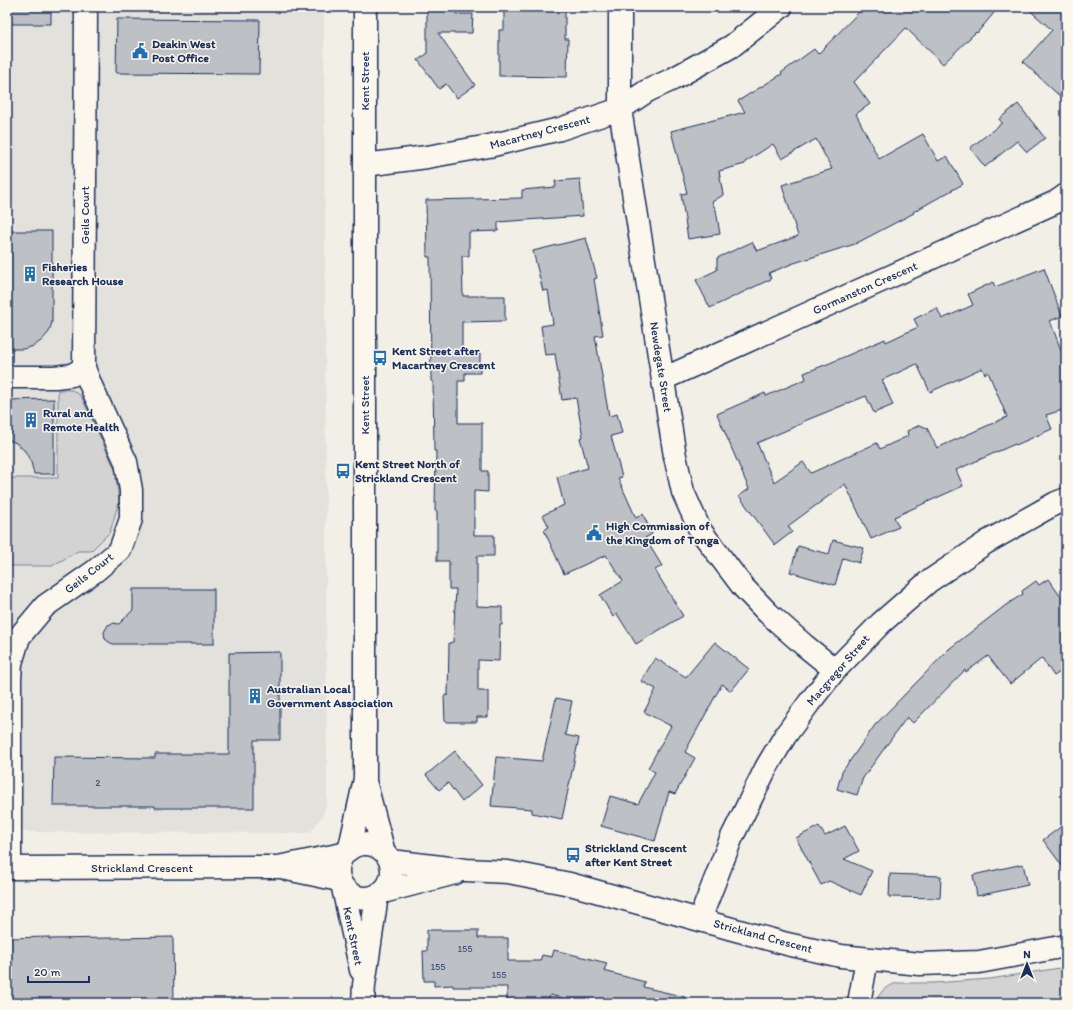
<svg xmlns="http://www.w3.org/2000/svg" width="1073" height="1010" viewBox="0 0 1073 1010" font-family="Itim,sans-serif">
  <rect width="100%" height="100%" fill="#f2efe6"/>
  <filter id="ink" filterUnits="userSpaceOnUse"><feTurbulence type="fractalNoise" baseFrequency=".025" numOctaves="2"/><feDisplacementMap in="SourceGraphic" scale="8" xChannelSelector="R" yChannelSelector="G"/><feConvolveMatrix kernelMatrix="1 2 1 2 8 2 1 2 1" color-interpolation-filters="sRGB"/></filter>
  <g filter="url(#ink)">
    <path fill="#e2e1dc" d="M 7,7 L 324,7 L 327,802 L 323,815 L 310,833 L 7,832 Z"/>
    <path fill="#d2d3d2" stroke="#768198" d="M 58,390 L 72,390 L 81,396 L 115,469 L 119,501 L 110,532 L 91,551 L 78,551 L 52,566 L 7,566 L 7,478 L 58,478 Z
      M 1066,967 L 1066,1003 L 877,1003 L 878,997 L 884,989 L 896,983 L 933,983 L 990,979 Z"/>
    <path fill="#bdc0c4" stroke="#1b2f5e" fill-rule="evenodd" d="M 7,7 L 51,7 L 51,24 L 7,24 Z
      M 427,7 L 456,7 L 456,14 L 473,14 L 472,33 L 438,33 L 475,85 L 457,98 L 446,84 L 439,89 L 418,60 L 427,54 Z
      M 504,7 L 565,7 L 565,39 L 568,39 L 567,77 L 499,76 L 499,30 L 504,30 Z
      M 864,7 L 999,7 L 977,33 L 976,32 L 943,64 L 906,28 L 854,82 L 870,104 L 856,114 L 879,159 L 923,134 L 938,161 L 947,156 L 963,184 L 913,212 L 914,213 L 855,244 L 794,263 L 769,273 L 771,279 L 710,308 L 696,280 L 717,270 L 717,258 L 752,242 L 757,251 L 798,236 L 782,185 L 832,169 L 816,139 L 782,159 L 773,144 L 745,162 L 745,164 L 719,171 L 723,195 L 712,202 L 716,210 L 720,234 L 688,239 L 681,194 L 687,193 L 671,131 L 745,112 L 738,101 L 782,74 L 781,73 L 814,49 L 818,54 Z
      M 1026,7 L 1066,7 L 1066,102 L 1023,62 L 1052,30 Z
      M 117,19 L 260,20 L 259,74 L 116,73 Z
      M 1018,104 L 1045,138 L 1027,152 L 1017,141 L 985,167 L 970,148 L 1002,123 L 999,119 Z
      M 580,179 L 583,216 L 498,222 L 498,231 L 469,232 L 469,256 L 462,256 L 463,296 L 505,296 L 505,321 L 462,322 L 462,354 L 480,354 L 480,373 L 465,373 L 465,381 L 458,381 L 458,423 L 482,423 L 482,471 L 488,471 L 488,492 L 474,491 L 474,535 L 494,535 L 494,556 L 477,556 L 477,606 L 502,607 L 502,625 L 500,625 L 499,661 L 478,660 L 478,691 L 488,691 L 488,717 L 477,717 L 477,722 L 445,722 L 444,696 L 448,695 L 449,643 L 453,642 L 456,589 L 449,589 L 449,561 L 437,561 L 437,511 L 435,511 L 436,451 L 434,451 L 433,381 L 431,381 L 430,257 L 427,257 L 426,200 L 522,198 L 522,190 L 556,187 L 555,181 Z
      M 7,231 L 52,231 L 52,322 L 49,332 L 42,340 L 34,346 L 23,349 L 7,349 Z
      M 586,238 L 597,278 L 594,279 L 603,335 L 595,336 L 609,416 L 617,414 L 622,433 L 611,436 L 622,477 L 618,478 L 636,518 L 643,514 L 652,534 L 645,538 L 662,566 L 655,570 L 683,616 L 636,644 L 617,614 L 613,617 L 600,595 L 623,581 L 606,555 L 564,574 L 544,530 L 549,527 L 543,515 L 564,505 L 557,477 L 588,468 L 580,438 L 583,437 L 576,398 L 562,400 L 555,354 L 545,355 L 541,326 L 553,324 L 548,290 L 543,291 L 533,251 Z
      M 1044,268 L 1062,316 L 1050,321 L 1066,363 L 1066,409 L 1046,415 L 1052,429 L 1016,445 L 1015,444 L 956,470 L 963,486 L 894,517 L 899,527 L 871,539 L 845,484 L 788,526 L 792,532 L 775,545 L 739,496 L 749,489 L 717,414 L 765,393 L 766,396 L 806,379 L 804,373 L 830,363 L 885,339 L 886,342 L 918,327 L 914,319 L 937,308 L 942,319 L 973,305 L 968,294 L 993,282 L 995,287 ZM 917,364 L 930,392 L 982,368 L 985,374 L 988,372 L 1007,417 L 937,448 L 927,428 L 920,425 L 907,431 L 908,436 L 880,449 L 877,443 L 811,473 L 803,462 L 774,482 L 757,443 L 803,423 L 802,422 L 866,396 L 874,413 L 893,405 L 882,380 Z
      M 54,399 L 54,474 L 34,474 L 31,462 L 25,451 L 16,443 L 7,439 L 7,400 Z
      M 833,540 L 864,548 L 859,563 L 843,558 L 835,585 L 790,572 L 798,546 L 829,554 Z
      M 1048,579 L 1066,604 L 1066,668 L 1054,676 L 1042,658 L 1010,684 L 988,656 L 966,672 L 965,670 L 913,723 L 907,717 L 863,778 L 857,795 L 837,789 L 842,772 L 875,725 L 949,649 L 1006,605 L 1023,594 L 1022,591 L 1036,581 L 1039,585 Z
      M 133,589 L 214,589 L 214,644 L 113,644 L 109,642 L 105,639 L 104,632 L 108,625 L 113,623 L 119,624 L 133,610 Z
      M 715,642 L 749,669 L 731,691 L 722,684 L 685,752 L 695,758 L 675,794 L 669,792 L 655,841 L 601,826 L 610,796 L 638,804 L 655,772 L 648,768 L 671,726 L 644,712 L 656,689 L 641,681 L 655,658 L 686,677 Z
      M 280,652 L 280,740 L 254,740 L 254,808 L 155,808 L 155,806 L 53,806 L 54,757 L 155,758 L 155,754 L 229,754 L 229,653 Z
      M 556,698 L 572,701 L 565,735 L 579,738 L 562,819 L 532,813 L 532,809 L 491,806 L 496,757 L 542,761 Z
      M 455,751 L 482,785 L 462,802 L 448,783 L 439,790 L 426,775 Z
      M 1066,823 L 1066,871 L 1043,840 Z
      M 819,826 L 825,836 L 845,826 L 859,851 L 844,859 L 872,871 L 861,895 L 829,881 L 821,885 L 796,838 Z
      M 1023,864 L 1028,885 L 977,896 L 973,875 Z
      M 890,874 L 941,876 L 940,898 L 889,897 Z
      M 427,930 L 478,930 L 478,938 L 508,938 L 508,961 L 540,961 L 542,955 L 552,957 L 554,950 L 607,963 L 604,971 L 645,982 L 643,987 L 685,997 L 684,1003 L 581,1003 L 550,995 L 548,1003 L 507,1003 L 507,987 L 453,987 L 453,985 L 434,986 L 434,981 L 424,981 L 423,951 L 427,951 Z
      M 49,937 L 49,939 L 173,937 L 174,1003 L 7,1003 L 7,938 Z"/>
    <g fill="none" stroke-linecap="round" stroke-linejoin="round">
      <defs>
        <path id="minor" d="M 620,7 L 620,109 L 675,456 L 683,492 L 700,530 L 743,587 L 768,613 L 804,645 L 835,670
          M 365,165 L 427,157 L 489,146 L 560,129 L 620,109 L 647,91 L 673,79 L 732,46 L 781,7
          M 7,377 L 55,377 L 72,375 L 84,368
          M 663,379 L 1056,202 L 1066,195
          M 7,868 L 278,867 L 343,854
          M 10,868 L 10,679 L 11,663 L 19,637 L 45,606 L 95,571 L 120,550 L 131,519 L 131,490 L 126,462 L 91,386 L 84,368 L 86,7
          M 287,869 L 339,880
          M 859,1003 L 867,959"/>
        <path id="tertiary" d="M 391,861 L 466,870 L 508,872 L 570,884 L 743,932 L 787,944 L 841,956 L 920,964 L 979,962 L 1066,946
          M 383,892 L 455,873
          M 701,920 L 705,906 L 731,839 L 766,768 L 785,736 L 809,703 L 835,670 L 881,623 L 928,582 L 987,542 L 1056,503 L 1066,499"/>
        <path id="secondary" d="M 366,785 L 383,849
          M338 871a27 27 0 1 1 54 0a27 27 0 1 1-54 0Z
          M 350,847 L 365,779 L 365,7
          M 343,888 L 361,970
          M 363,1003 L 364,985 L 377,895"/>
      </defs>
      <use href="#minor" stroke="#1b2f5e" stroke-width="25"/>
      <use href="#tertiary" stroke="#1b2f5e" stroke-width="25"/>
      <use href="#secondary" stroke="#1b2f5e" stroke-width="25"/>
      <use href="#minor" stroke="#fbf7ec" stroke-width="22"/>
      <use href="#tertiary" stroke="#fbf7ec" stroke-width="22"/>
      <use href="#secondary" stroke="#fbf7ec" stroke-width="22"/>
    </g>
  </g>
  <defs>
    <symbol id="civic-bare" viewBox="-9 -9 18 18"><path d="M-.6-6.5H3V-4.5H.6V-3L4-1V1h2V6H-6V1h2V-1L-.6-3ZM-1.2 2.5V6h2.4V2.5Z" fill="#1f6fb2" stroke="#fbf7ec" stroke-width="2.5" paint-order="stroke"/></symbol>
    <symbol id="building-bare" viewBox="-9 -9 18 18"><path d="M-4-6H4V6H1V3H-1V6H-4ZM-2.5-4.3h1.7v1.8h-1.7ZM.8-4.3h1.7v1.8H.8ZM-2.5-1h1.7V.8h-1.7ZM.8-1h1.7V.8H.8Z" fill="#1f6fb2" stroke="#fbf7ec" stroke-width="2.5" paint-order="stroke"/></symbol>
    <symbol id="bus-bare" viewBox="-9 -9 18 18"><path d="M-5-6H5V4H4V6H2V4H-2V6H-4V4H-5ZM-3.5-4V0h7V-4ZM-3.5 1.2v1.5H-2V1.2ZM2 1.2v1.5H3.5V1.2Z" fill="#1f6fb2" stroke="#fbf7ec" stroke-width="2.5" paint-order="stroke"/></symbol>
  </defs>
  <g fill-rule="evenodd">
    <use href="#civic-bare" x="129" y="40" width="22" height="22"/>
    <use href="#building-bare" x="19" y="263" width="22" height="22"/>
    <use href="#bus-bare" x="369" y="347" width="22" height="22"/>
    <use href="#building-bare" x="20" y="409" width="22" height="22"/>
    <use href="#bus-bare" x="332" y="460" width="22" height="22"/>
    <use href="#civic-bare" x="583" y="522" width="22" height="22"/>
    <use href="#building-bare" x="244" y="685" width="22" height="22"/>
    <use href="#bus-bare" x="562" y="844" width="22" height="22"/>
  </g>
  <g text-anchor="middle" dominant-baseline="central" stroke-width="3" stroke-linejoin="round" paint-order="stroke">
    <g font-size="10" fill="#445378">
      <text x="98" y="782">2</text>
      <text x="465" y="948">155</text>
      <text x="438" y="966">155</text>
      <text x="499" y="974">155</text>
    </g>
    <g font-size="12" font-weight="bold" fill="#1b2f5e" stroke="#fbf7ec" text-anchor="start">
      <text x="152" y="44">Deakin West<tspan x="152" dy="14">Post Office</tspan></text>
      <text x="42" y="267">Fisheries<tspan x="42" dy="14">Research House</tspan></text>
      <text x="392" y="351">Kent Street after<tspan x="392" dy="14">Macartney Crescent</tspan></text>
      <text x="43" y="413">Rural and<tspan x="43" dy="14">Remote Health</tspan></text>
      <text x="355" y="464">Kent Street North of<tspan x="355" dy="14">Strickland Crescent</tspan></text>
      <text x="606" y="526">High Commission of<tspan x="606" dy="14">the Kingdom of Tonga</tspan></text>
      <text x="267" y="689">Australian Local<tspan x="267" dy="14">Government Association</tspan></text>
      <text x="585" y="848">Strickland Crescent<tspan x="585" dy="14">after Kent Street</tspan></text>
    </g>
    <g font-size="12" fill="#1b2f5e" stroke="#fbf7ec">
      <text transform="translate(365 81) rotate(-90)">Kent Street</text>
      <text transform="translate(540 132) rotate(-15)">Macartney Crescent</text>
      <text transform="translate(85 215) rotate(-90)">Geils Court</text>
      <text transform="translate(865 288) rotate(-24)">Gormanston Crescent</text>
      <text transform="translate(661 367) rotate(81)">Newdegate Street</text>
      <text transform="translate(365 405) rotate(-90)">Kent Street</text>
      <text transform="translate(89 573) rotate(-38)">Geils Court</text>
      <text transform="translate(838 670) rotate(-49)">Macgregor Street</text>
      <text x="142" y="868">Strickland Crescent</text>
      <text transform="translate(353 936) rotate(78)">Kent Street</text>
      <text transform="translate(763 936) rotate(15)">Strickland Crescent</text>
    </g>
  </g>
  <rect width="1073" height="1010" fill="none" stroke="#fbf7ec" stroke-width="24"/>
  <rect x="12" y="12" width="1049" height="986" fill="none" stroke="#1b2f5e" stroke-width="1.5" filter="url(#ink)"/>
  <g transform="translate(1027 964)" stroke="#fbf7ec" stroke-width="3" paint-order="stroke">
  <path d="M0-3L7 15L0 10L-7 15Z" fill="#1b2f5e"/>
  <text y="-6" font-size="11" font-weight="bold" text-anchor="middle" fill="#1b2f5e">N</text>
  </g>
  <path d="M28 976v6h61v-6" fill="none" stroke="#1b2f5e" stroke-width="2"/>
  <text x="34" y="976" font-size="12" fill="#1b2f5e" stroke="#fbf7ec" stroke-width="3" paint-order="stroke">20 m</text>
</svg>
